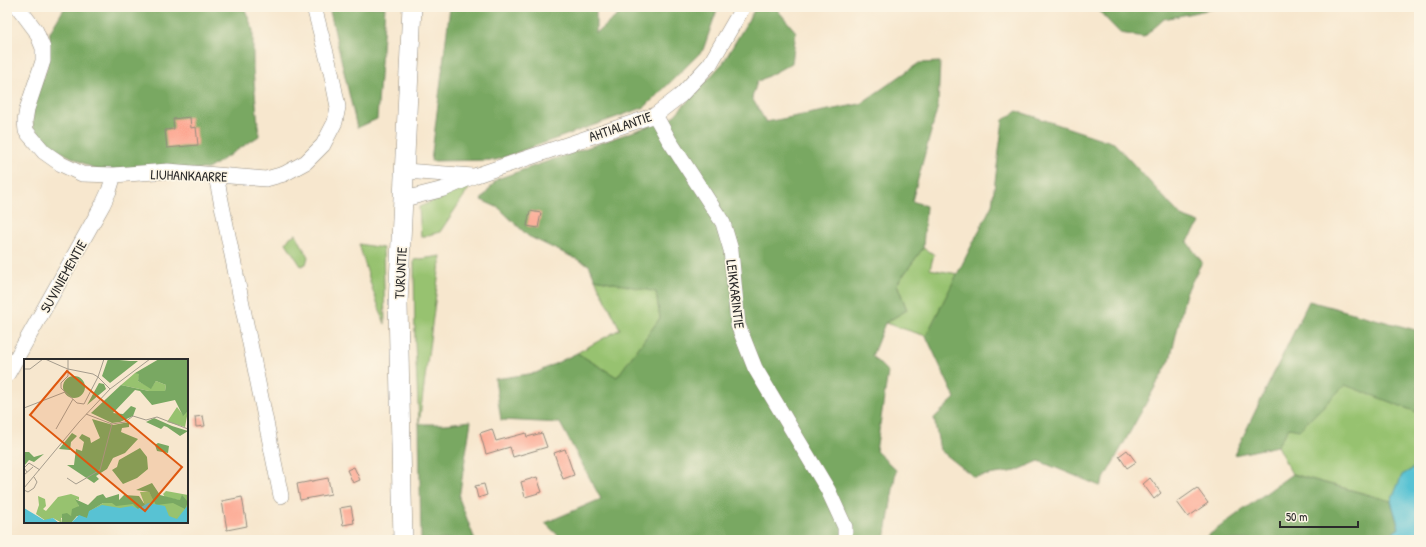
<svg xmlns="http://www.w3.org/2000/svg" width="1426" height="547" viewBox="0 0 1426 547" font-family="'Patrick Hand',sans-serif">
  <rect width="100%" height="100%" fill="#fcf5e5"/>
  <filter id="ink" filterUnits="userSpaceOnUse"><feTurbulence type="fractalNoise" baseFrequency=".025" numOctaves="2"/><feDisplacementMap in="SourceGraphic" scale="8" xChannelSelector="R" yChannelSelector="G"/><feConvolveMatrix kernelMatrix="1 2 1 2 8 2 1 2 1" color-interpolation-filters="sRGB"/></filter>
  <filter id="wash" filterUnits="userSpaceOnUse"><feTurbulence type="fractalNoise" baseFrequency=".012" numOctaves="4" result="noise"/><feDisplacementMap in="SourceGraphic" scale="16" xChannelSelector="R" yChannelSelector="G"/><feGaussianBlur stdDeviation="0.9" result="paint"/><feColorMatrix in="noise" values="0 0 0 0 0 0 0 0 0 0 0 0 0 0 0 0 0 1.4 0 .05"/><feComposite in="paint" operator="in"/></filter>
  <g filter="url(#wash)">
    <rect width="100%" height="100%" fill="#f7e7ce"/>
    <path fill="#97c26f" stroke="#61764d" d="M 472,184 L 440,232 L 421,237 L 419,207 Z
      M 296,234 L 308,257 L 306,264 L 301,266 L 286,243 L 290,237 Z
      M 359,244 L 383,248 L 385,324 L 372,288 Z
      M 923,248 L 934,254 L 930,269 L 958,274 L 926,336 L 885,323 L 907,310 L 897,284 Z
      M 441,256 L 419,424 L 415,343 L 414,260 Z
      M 595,279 L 656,291 L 660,318 L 617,378 L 577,353 L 620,329 Z
      M 1345,384 L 1407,408 L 1419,401 L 1419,540 L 1377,540 L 1370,495 L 1292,474 L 1277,446 L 1289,428 L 1299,429 Z"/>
    <path fill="#79a862" stroke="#526a46" d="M 65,7 L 244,7 L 253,30 L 253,70 L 259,136 L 208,169 L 96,170 L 50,146 L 33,128 L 33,104 L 47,67 L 50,32 Z
      M 329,7 L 385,7 L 377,119 L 357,128 Z
      M 450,7 L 596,7 L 596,33 L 628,7 L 718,7 L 703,50 L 645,107 L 496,160 L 431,161 Z
      M 756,7 L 775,7 L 796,32 L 792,63 L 757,82 L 752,98 L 766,122 L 860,104 L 919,63 L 940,62 L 938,106 L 912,201 L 926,206 L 923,248 L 897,284 L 907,310 L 885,323 L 872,356 L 888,372 L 876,451 L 896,470 L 885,540 L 563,540 L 545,523 L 601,499 L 560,423 L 501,420 L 495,379 L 536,373 L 577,353 L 617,377 L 660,318 L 656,292 L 595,279 L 589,265 L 528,236 L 499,208 L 481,200 L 497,179 L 672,118 L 723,63 Z
      M 1095,7 L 1221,7 L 1164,19 L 1144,37 L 1120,33 Z
      M 1017,111 L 1114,143 L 1181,216 L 1200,223 L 1187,242 L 1202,262 L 1186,293 L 1170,360 L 1100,486 L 1039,461 L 1016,471 L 974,477 L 940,450 L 934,418 L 955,398 L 926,336 L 992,205 L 1003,120 Z
      M 1309,301 L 1419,331 L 1419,413 L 1345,385 L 1299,430 L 1289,428 L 1277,446 L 1234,455 Z
      M 471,421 L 459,498 L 475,540 L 421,540 L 419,424 L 446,424 Z
      M 1292,474 L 1391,501 L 1399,528 L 1390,535 L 1387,540 L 1202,540 Z"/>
    <path fill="#58c2d3" stroke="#42767f" d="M 1419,465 L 1419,540 L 1387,540 L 1390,535 L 1399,528 L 1391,501 L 1402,475 Z"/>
    <g id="blocks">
      <path fill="#fca792" d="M 190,117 L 191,128 L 196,127 L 198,145 L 167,148 L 165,130 L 174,129 L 173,119 Z
        M 530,211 L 541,213 L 538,228 L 527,226 Z
        M 203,416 L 205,426 L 196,427 L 195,417 Z
        M 492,429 L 496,441 L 526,433 L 527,437 L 542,433 L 547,447 L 513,457 L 510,447 L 486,454 L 480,433 Z
        M 565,449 L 574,475 L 563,479 L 554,453 Z
        M 1127,450 L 1136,462 L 1127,468 L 1119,456 Z
        M 354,467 L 360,480 L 353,483 L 347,470 Z
        M 537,477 L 542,492 L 525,497 L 521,482 Z
        M 328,478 L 331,494 L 300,500 L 297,484 Z
        M 1150,478 L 1161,493 L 1154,499 L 1143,484 Z
        M 484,484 L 487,495 L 478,498 L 475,486 Z
        M 1197,488 L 1208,503 L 1188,517 L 1177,502 Z
        M 242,497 L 247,526 L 227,530 L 222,501 Z
        M 351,506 L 354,523 L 343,525 L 340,508 Z"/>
    </g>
  </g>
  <g filter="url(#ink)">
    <use href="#blocks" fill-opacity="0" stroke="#91897c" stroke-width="1"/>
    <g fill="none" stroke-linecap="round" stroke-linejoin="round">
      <defs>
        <path id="minor" d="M 18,7 L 36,31 L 43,48 L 43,61 L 27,109 L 25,121 L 26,131 L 44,152 L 61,164 L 82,174 L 114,175 L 168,171 L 266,179 L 284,174 L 306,162 L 323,145 L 335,122 L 338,107 L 331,72 L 314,7
          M 655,115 L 669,140 L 723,223 L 731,250 L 738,325 L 755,368 L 828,490 L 845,527 L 845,540
          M 405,171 L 473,176
          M 216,176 L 281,496
          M 404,199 L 444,189 L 474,176 L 655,115 L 681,95 L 710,64 L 743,7
          M 7,375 L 103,204 L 109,191 L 114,175"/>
        <path id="major" d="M 403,540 L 398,304 L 412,7"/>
      </defs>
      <use href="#minor" stroke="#91897c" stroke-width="16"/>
      <use href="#major" stroke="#91897c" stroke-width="20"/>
      <use href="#minor" stroke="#fff" stroke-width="15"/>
      <use href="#major" stroke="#fff" stroke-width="19"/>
    </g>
  </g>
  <g text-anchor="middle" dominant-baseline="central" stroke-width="3.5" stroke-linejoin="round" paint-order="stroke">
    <g font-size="14" fill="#2b2b2b" stroke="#fcf5e5">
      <text transform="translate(620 126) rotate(-19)">AHTIALANTIE</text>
      <text transform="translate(189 175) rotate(2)">LIUHANKAARRE</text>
      <text transform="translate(400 273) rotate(-87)">TURUNTIE</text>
      <text transform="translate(63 276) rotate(-61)">SUVINIEMENTIE</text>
      <text transform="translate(736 294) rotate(83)">LEIKKARINTIE</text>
    </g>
  </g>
  <g transform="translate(24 359)">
    <rect width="164" height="164" fill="#f7e7ce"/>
    <path d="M 111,14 L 116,14 L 114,22 L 127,29 L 132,22 L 142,26 L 141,32 L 125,32 L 97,26 ZM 153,48 L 159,56 L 164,52 L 161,68 L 143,63 ZM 142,132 L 164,136 L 164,143 L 141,138 L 139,135 ZM 116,133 L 125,133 L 129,139 L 164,144 L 164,164 L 46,164 L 79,144 L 120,144 ZM 47,135 L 55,138 L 55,141 L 52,140 L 55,147 L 47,157 L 37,159 L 38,164 L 29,159 L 22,162 L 12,155 L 15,146 L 14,137 L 21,140 L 22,147 L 19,150 L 22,152 L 34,138 Z" fill="#97c26f"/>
    <path d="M 84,0 L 106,2 L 114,2 L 86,24 L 78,17 ZM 135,0 L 164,0 L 164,52 L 159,57 L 151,41 L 128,46 L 116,32 L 111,31 L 89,54 L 99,55 L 107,47 L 112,49 L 109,57 L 96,63 L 88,64 L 67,54 L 97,26 L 125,32 L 141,32 L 142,26 L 132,22 L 127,30 L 114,22 L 115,15 L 111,14 ZM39 28a11 11 0 1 1 22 0a11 11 0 1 1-22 0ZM 75,24 L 80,25 L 82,30 L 63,46 ZM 130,59 L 148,67 L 164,72 L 156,77 L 143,68 L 140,67 L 137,70 L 122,63 ZM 68,60 L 89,66 L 105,63 L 105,68 L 98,69 L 97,73 L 114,80 L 101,94 L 89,99 L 83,110 L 72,117 L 75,120 L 70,124 L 43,106 L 50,106 L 52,90 L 58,92 L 60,83 L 55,79 L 58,75 L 66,79 L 67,84 L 76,79 ZM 48,74 L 53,77 L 47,83 L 46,91 L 35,90 ZM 134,84 L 145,87 L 144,94 L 133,92 L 131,86 ZM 116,89 L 123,98 L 124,110 L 113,119 L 99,125 L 88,111 L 93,108 L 95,101 ZM 0,93 L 5,93 L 10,98 L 20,95 L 10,103 L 5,101 L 0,107 ZM 128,124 L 136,136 L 156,141 L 158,136 L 164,143 L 161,150 L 149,144 L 132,146 L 125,133 L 112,131 ZM 79,135 L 82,139 L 95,135 L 95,141 L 100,136 L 115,137 L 121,146 L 114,150 L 109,145 L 92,147 L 88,144 L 79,144 L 66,152 L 63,159 L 53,157 L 47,164 L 38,164 L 38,155 L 43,154 L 47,157 L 48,150 L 55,147 L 51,140 L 64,146 L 73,137 Z" fill="#79a862"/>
    <path d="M 124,144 L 141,147 L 145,157 L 153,160 L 164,146 L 164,164 L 47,164 L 55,156 L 63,159 L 65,152 L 78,146 L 96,149 L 108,147 L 114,150 ZM 0,149 L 20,161 L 29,159 L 35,164 L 0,164 Z" fill="#58c2d3"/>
    <path fill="none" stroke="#a59c8d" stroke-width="1" d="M 21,0 L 39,8 L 44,10 L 69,15 L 74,18 L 60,45 L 53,44 L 37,29 L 37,24 L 44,17 L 44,0M 0,10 L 6,10 L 19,0M 86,30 L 126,0M 0,49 L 41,33M 62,55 L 88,65 L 101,63 L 109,57 L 122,61 L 133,58 L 164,70M 32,70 L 49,40M 3,113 L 0,109 L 5,104 L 16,111M 0,116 L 9,108M 43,119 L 52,125 L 76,111 L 88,65M 0,129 L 55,63 L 86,30 L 74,18 L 80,0M 0,131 L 4,133 L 10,129 L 13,123 L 10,118"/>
    <path fill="#df570e" fill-opacity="0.15" stroke="#df570e" stroke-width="2" d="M 43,12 L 158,108 L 121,152 L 6,56 Z"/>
    <rect width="164" height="164" fill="none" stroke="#2b2b2b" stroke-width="2"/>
  </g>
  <rect width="1426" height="547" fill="none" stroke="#fcf5e5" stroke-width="24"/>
  <path d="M1280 521v6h78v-6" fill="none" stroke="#2b2b2b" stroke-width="2"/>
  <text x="1286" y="521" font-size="12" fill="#2b2b2b" stroke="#fcf5e5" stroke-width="3" paint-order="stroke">50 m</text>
</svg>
